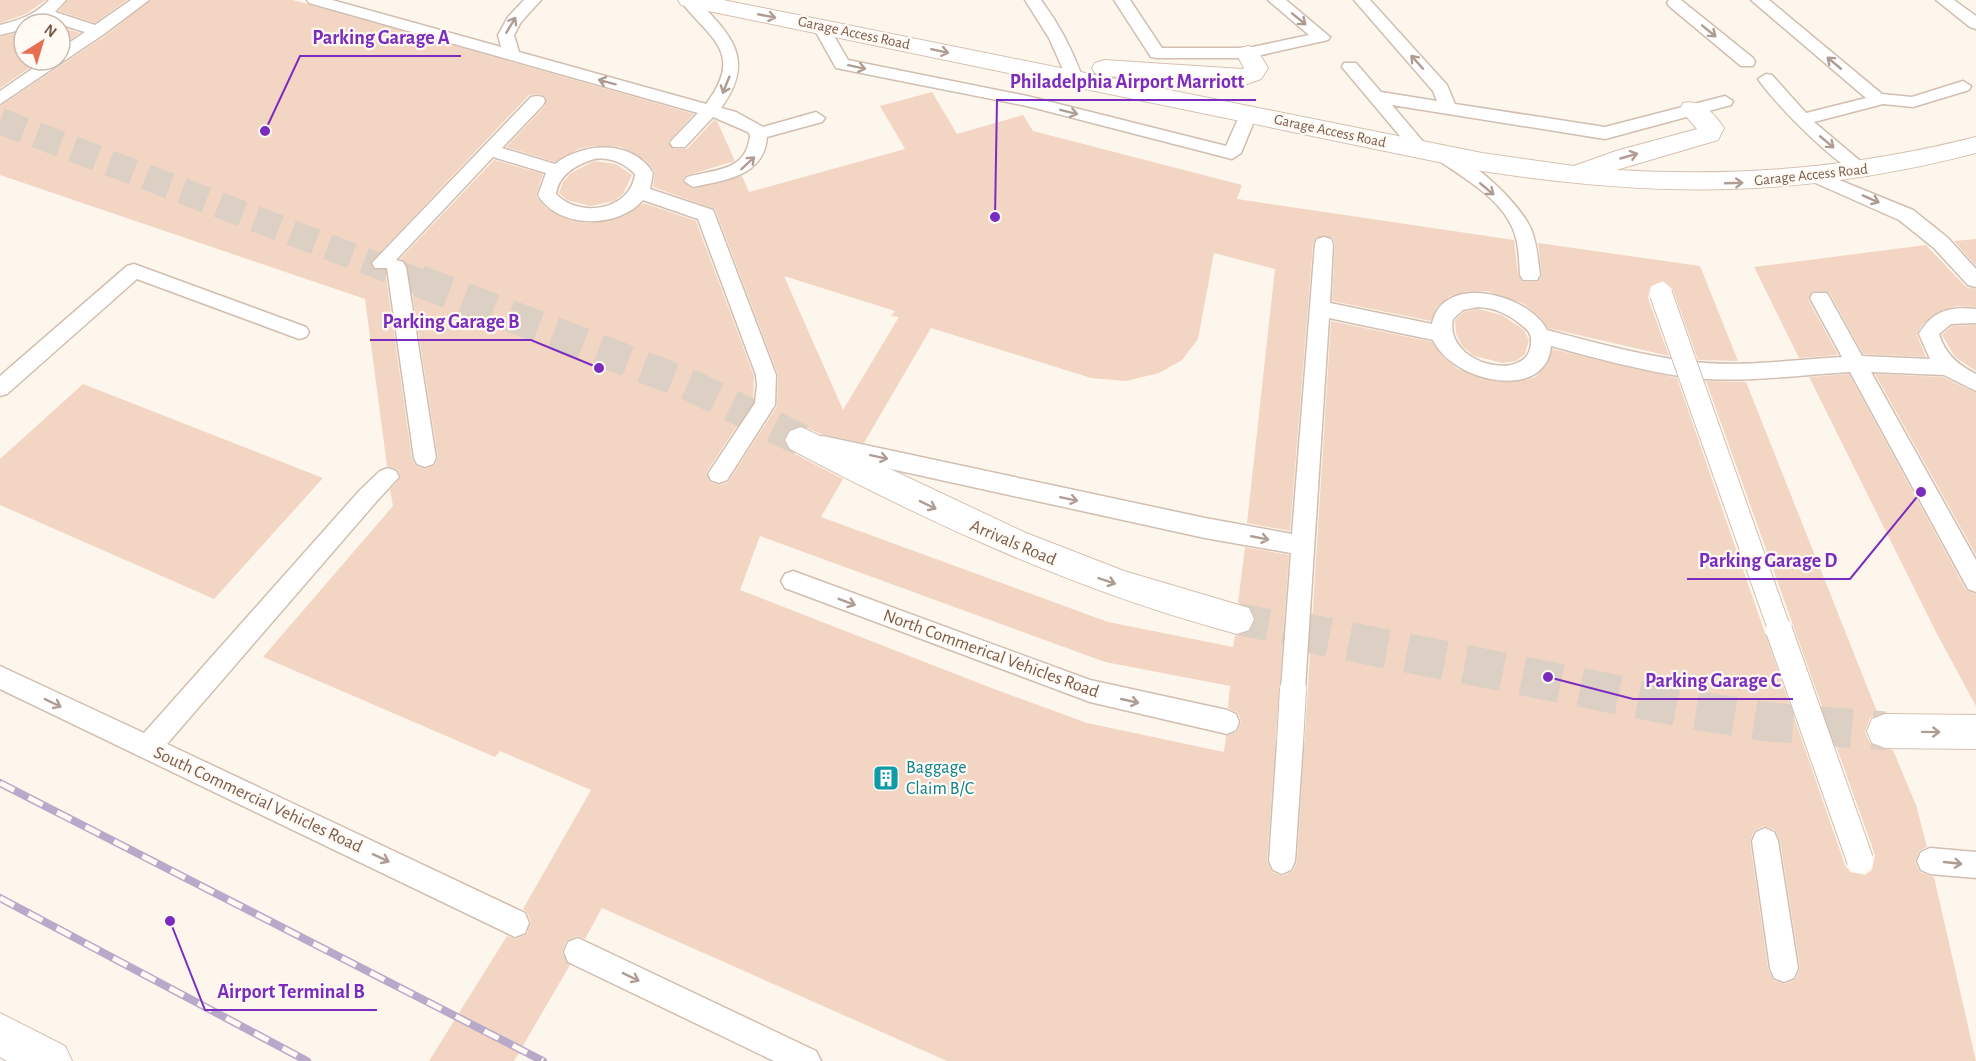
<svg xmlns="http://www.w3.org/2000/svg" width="1976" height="1061" viewBox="0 0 1976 1061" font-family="'Alegreya Sans',sans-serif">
  <rect width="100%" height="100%" fill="#fdf6ec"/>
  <path fill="#f3d5c3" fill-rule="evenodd" d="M 0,0 L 46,0 L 26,14 L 0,23 Z
    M 68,0 L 127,0 L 95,23 L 59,11 Z
    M 151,0 L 293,0 L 694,114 L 668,142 L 673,149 L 687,149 L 714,120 L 717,121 L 735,161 L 685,176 L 682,181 L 693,189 L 742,176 L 749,192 L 905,149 L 880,106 L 932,92 L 957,134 L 1023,115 L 1033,131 L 1242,185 L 1237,199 L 1514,240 L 1518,275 L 1523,282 L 1537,282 L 1542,276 L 1538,243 L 1700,266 L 1738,361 L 1698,360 L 1673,290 L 1663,281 L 1651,286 L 1648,298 L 1669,356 L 1548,328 L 1538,315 L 1524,304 L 1487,291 L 1467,291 L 1450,296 L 1437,307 L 1431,321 L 1332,301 L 1335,243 L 1332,237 L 1316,237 L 1313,244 L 1290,531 L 1247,523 L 1275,269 L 1214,253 L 1198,339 L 1182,360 L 1159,373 L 1126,381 L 1091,378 L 931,328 L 864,443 L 821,434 L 800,425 L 788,430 L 783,441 L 789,451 L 843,479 L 821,517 L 1108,622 L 1233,647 L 1235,636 L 1250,632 L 1256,620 L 1251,607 L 1238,603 L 1245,547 L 1289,555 L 1267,861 L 1272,872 L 1283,876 L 1293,871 L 1297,861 L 1331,321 L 1432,342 L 1442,356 L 1458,369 L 1497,382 L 1516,382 L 1535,377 L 1547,365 L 1552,349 L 1677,378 L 1845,865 L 1850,872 L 1865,875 L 1872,870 L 1875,855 L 1706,381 L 1746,382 L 1878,714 L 1870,718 L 1865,732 L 1871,745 L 1893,750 L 1916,805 L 1927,847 L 1919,851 L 1915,862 L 1920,872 L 1934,877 L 1976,1061 L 947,1061 L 602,908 L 585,939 L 577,936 L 566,941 L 562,953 L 570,965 L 514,1061 L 429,1061 L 507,936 L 516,939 L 527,934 L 531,922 L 527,912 L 523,909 L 591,790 L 500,751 L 495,757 L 263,657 L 393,506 L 390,490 L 401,477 L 397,469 L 387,466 L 365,299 L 0,175 L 0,106 L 105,36 ZM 537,94 L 545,96 L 545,106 L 506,147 L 555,162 L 578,149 L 592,146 L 621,147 L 645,160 L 655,172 L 653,187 L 715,209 L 778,375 L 777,406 L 728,482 L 720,485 L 710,482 L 706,473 L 753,402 L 754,376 L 696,221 L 644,203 L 619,218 L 589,223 L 573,221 L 546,208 L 536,196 L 543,174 L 494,160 L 400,259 L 408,267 L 438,458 L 435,465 L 426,469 L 416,466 L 412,459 L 385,270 L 375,270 L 370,263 L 529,95 ZM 784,276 L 895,311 L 891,316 L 899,317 L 843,410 ZM 760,536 L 1105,662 L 1230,686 L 1228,708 L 1238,713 L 1241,721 L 1238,731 L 1226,736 L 1224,752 L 1087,723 L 994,689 L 740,590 ZM 1764,826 L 1775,830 L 1780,841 L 1800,968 L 1796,979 L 1785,984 L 1773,980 L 1768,968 L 1750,841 L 1754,831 Z
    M 60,27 L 80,33 L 60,46 Z
    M 24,31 L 24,60 L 41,60 L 0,88 L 0,37 Z
    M 594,161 L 616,164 L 632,175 L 623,194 L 614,201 L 591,206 L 567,200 L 559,193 L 563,182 L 571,173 Z
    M 1976,239 L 1976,266 L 1954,241 Z
    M 1926,245 L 1966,287 L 1976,289 L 1976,307 L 1958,306 L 1942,310 L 1922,325 L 1917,335 L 1926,357 L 1863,354 L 1829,292 L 1813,291 L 1808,299 L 1838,355 L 1799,358 L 1754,267 Z
    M 1478,309 L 1502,315 L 1524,330 L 1529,340 L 1525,354 L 1516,361 L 1503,363 L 1474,356 L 1462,346 L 1456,334 L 1455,320 L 1464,312 Z
    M 1976,325 L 1976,371 L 1955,357 L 1942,335 L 1952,326 Z
    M 1849,374 L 1966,590 L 1976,594 L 1976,706 L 1937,634 L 1809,377 Z
    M 1875,374 L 1943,377 L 1976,393 L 1976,555 Z
    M 83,384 L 323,478 L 214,599 L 0,505 L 0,459 Z"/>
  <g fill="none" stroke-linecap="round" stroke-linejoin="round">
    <path stroke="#dcd0c4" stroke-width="26" stroke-dasharray="26 13" stroke-linecap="butt" d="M 0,121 L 423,283"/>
    <path stroke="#dcd0c4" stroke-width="32" stroke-dasharray="32 16" stroke-linecap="butt" d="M 419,281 L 688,384 L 801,440
      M 1237,619 L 1299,631"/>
    <path stroke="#dcd0c4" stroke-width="39" stroke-dasharray="39 20" stroke-linecap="butt" d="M 1291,630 L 1695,710 L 1769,722 L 1885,731"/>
    <defs>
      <path id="lane" d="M 49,0 L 66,0 L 55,12 L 95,25 L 131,0 L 149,0 L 104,34 L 0,104 L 0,91 L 45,60 L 60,60 L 60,49 L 85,32 L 46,20 L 37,24 L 24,24 L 24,29 L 0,35 L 0,25 C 20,20 35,15 49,0 Z
        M 307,0 L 332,0 L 501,47 L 498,35 L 508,17 L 524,0 L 541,0 L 521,22 L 514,35 L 519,52 L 706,104 C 746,51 708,38 680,0 L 697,0 C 732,36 756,60 721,108 L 736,112 L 763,127 L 816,112 L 825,118 L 822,122 L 767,137 C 764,177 724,180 693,187 L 684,181 L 687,177 C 715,169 747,172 750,135 L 748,132 L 713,117 L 685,147 L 673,147 L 670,143 L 673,139 L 698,113 L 309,3 Z
        M 1025,0 L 1041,0 C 1059,24 1073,51 1083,79 L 1081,83 L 1069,83 L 1049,38 Z
        M 1114,0 L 1130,0 L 1162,48 L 1248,48 L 1309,35 L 1268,0 L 1286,0 L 1330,37 L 1328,40 L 1248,58 L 1157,58 L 1151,57 Z
        M 1354,0 L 1370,0 L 1447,85 L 1455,104 L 1605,127 L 1725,96 L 1733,101 L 1731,105 L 1605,139 L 1392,105 L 1430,150 L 1421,156 L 1415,154 L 1342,67 L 1344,63 L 1356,63 L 1381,92 L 1437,101 L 1433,91 Z
        M 1669,0 L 1681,0 L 1753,58 L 1755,62 L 1753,66 L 1741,66 L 1669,6 L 1667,3 Z
        M 1751,0 L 1769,0 L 1882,94 L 1912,97 L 1963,81 L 1971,86 L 1969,90 L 1913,107 L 1883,104 L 1814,122 L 1872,171 L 1869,175 C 1848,181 1771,99 1758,79 L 1766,74 L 1772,75 L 1806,113 L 1866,98 Z
        M 1936,0 L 1954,0 L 1976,16 L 1976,29 L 1970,27 Z
        M 821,22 L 827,24 L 848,60 L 1027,96 L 1226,146 L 1242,110 L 1254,110 L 1257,114 L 1241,153 L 1232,159 L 1027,106 L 836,68 L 813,27 Z
        M 537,96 L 543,97 L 545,101 L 543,105 L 502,148 L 555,164 C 583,142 632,139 653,173 L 650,189 L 713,210 L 715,215 L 776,375 L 775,405 L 727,480 L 719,483 L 711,480 L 708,474 L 755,403 L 757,385 L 756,375 L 698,219 L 643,200 C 618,229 558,229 538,195 L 546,173 L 493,157 L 396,260 L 403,262 L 406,267 L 436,458 L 433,464 L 425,467 L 417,464 L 414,458 L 387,268 L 375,268 L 372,263 L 531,97 ZM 594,159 C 610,157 624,163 635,174 C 631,210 580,219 556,194 C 559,174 576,165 594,159 Z
        M 1441,148 C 1469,156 1519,202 1531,229 C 1537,243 1538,260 1540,275 L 1537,280 L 1523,280 L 1520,275 C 1519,260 1519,243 1513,229 C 1500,197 1462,177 1435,158 L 1432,154 L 1435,150 Z
        M 1817,171 L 1913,210 L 1948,238 L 1976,269 L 1976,287 L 1968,285 L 1934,248 L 1899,220 L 1811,181 L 1808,177 L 1811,173 Z
        M 1324,237 L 1331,239 L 1333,244 L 1330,303 L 1432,324 C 1442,272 1528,293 1547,330 C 1593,342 1639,355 1686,361 C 1737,368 1791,360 1842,357 L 1810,298 L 1813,293 L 1827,293 L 1862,356 L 1930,359 L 1919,334 C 1932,311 1950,306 1976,309 L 1976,323 L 1951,324 L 1939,334 C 1945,354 1958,365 1976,374 L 1976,391 L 1944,375 L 1871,372 L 1976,560 L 1976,592 L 1968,589 L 1850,372 C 1797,375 1739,384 1685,377 C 1640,370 1595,358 1551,346 C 1546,403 1452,382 1433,340 L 1329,318 L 1305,689 L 1302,697 L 1293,700 L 1284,697 L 1281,689 L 1291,553 L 1205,538 L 823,454 L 815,451 L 812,445 L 815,439 L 823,436 L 1205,518 L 1292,534 L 1315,244 L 1317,239 ZM 1478,307 C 1497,308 1510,315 1524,327 C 1529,331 1532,336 1531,343 C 1529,385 1443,364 1453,319 L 1463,310 Z
        M 134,264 L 306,327 L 309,332 L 306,337 L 299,339 L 137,279 L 7,394 L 0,396 L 0,376 L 127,266 Z
        M 388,468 L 396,471 L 399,477 L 376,502 L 167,744 L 525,913 L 529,923 L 525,933 L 515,937 L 0,689 L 0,666 L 144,733 L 360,490 L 380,471 Z
        M 793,571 L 1090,680 L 1227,710 L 1236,714 L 1239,722 L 1236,730 L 1227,734 L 1090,702 L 785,588 L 781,581 L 785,574 Z
        M 1290,731 L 1299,734 L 1303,743 L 1295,861 L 1291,870 L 1282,874 L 1273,870 L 1269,861 L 1277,743 L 1281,734 Z
        M 1765,828 L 1774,832 L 1778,841 L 1798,968 L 1794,978 L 1784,982 L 1774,978 L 1770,968 L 1752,841 L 1756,832 Z
        M 1930,848 L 1976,852 L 1976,878 L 1930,874 L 1921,870 L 1917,861 L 1921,852 Z
        M 578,938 L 816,1051 L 821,1061 L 774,1061 L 568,962 L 564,952 L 568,942 Z"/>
      <path id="secondary" d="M 678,0 L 723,0 L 1482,153 L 1574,166 L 1616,151 L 1697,129 L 1680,109 L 1683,103 C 1701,99 1714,113 1724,128 L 1718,140 L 1616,170 C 1743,177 1852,168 1976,137 L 1976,153 C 1802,198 1659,198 1482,171 L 689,7 L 681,5 Z
        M 1248,46 L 1256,48 L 1268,68 L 1261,79 L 1244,85 L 1104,76 L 1095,73 L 1092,68 L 1095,63 L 1104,60 L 1242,69 L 1244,68 L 1236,53 L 1240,48 Z
        M 801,427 L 1026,533 L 1124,571 L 1249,608 L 1254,619 L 1249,630 L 1237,634 C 1079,592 934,525 790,449 L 785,440 L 790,431 Z
        M 1885,714 L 1976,715 L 1976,749 L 1885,748 L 1872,743 L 1867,731 L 1872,719 Z
        M 0,1013 L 65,1046 L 72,1061 L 7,1061 L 0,1057 Z"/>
    </defs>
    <use href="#lane" stroke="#d1beb0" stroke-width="3"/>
    <use href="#secondary" stroke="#d6c0b0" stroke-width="2"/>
    <use href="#lane" fill="#fff" fill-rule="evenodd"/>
    <use href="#secondary" fill="#fff" fill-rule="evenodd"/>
    <defs>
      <path id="rail" d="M 0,783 L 543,1061
        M 0,898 L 307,1061"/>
    </defs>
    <use href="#rail" stroke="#b9a8c9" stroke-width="8"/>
    <use href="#rail" stroke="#fffaf3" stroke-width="5" stroke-dasharray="16" stroke-linecap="butt"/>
    <defs>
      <path id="lane-bridge-far1" d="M 1661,294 L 1780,631"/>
      <path id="lane-bridge" d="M 1779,630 L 1860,860
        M 1290,743 L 1293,689"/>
    </defs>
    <use href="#lane-bridge-far1" stroke="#d1beb0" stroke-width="24" stroke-linecap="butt"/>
    <use href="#lane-bridge" stroke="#d1beb0" stroke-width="28" stroke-linecap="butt"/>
    <use href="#lane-bridge-far1" stroke="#fff" stroke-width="22"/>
    <use href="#lane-bridge" stroke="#fff" stroke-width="26"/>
  </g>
  <defs><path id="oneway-shaft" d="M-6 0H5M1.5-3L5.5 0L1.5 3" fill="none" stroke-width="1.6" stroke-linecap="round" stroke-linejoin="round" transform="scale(1.5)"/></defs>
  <g stroke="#af9d94">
    <use href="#oneway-shaft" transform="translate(767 16) rotate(11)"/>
    <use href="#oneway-shaft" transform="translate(1299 19) rotate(39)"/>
    <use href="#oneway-shaft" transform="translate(511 25) rotate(-59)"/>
    <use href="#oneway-shaft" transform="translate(1709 31) rotate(39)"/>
    <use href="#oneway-shaft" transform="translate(940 51) rotate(12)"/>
    <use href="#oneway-shaft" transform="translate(1417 62) rotate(-132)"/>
    <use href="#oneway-shaft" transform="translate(1834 63) rotate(-140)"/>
    <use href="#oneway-shaft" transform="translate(857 67) rotate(12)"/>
    <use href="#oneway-shaft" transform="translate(607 82) rotate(-165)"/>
    <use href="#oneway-shaft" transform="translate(726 85) rotate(112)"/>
    <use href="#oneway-shaft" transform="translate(1069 112) rotate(14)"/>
    <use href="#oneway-shaft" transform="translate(1827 142) rotate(40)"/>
    <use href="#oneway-shaft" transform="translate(1629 156) rotate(-16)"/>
    <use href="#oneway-shaft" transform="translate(748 163) rotate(-43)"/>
    <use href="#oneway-shaft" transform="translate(1734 183) rotate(-2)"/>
    <use href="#oneway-shaft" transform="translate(1487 189) rotate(40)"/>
    <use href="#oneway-shaft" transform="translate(1871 199) rotate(24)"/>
    <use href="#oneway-shaft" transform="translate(879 457) rotate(12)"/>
    <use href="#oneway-shaft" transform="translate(1069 499) rotate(12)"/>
    <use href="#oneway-shaft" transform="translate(928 505) rotate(26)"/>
    <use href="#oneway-shaft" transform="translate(1260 538) rotate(11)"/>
    <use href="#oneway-shaft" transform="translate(1107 581) rotate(19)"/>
    <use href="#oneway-shaft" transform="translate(847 602) rotate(21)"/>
    <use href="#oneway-shaft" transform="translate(1130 701) rotate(13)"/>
    <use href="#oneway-shaft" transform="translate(53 703) rotate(26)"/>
    <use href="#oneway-shaft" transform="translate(1931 732) rotate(1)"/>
    <use href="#oneway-shaft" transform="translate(381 858) rotate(25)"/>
    <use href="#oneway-shaft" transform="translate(1953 863) rotate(6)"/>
    <use href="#oneway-shaft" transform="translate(631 977) rotate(26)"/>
  </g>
  <defs>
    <symbol id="building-square" viewBox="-11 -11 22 22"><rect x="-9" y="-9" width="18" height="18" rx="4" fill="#0f9aa8" stroke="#fffaf3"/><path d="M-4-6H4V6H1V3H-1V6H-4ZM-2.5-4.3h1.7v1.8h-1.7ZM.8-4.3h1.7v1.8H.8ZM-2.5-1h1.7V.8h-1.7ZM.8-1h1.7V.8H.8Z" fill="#fff"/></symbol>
  </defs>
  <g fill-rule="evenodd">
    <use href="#building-square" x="871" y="763" width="30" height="30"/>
  </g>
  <g text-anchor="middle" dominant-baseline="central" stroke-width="4.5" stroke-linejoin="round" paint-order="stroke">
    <g font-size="15" fill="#7a5c4d" stroke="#fffaf3">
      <text transform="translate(854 33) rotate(12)">Garage Access Road</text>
      <text transform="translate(1330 131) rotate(12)">Garage Access Road</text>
      <text transform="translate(1811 175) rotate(-6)">Garage Access Road</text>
    </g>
    <g font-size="18" fill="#7a5c4d" stroke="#fffaf3">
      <text transform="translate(1013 543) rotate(23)">Arrivals Road</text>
      <text transform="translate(991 654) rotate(20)">North Commerical Vehicles Road</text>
      <text transform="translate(258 800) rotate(25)">South Commercial Vehicles Road</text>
    </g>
    <g font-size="18" fill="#0d838f" stroke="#fffaf3" text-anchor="start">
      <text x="906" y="768">Baggage<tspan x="906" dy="21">Claim B/C</tspan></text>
    </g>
  </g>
  <path fill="none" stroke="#7b2cbf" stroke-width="2" d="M265 131L300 56H461M995 217L997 100H1256M599 368L531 340H370M1921 492L1850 579H1687M1548 677L1633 699H1793M170 921L205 1010H377"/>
  <g fill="#7b2cbf" stroke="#fffaf3" stroke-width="2">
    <circle cx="265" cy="131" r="6"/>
    <circle cx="995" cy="217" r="6"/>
    <circle cx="599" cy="368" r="6"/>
    <circle cx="1921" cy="492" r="6"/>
    <circle cx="1548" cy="677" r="6"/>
    <circle cx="170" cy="921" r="6"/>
  </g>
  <g font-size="20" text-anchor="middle" font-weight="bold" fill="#7b2cbf" stroke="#fffaf3" stroke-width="4.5" stroke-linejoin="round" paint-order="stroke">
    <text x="381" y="44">Parking Garage A</text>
    <text x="1127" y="88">Philadelphia Airport Marriott</text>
    <text x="451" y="328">Parking Garage B</text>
    <text x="1768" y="567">Parking Garage D</text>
    <text x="1713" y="687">Parking Garage C</text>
    <text x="291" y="998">Airport Terminal B</text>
  </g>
  <g transform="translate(42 42) rotate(37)"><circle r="28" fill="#fffaf3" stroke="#cabbb1" stroke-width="1.5"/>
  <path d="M0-4.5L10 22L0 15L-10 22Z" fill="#e76f51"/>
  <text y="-9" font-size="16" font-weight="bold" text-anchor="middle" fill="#7a5c4d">N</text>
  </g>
</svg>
